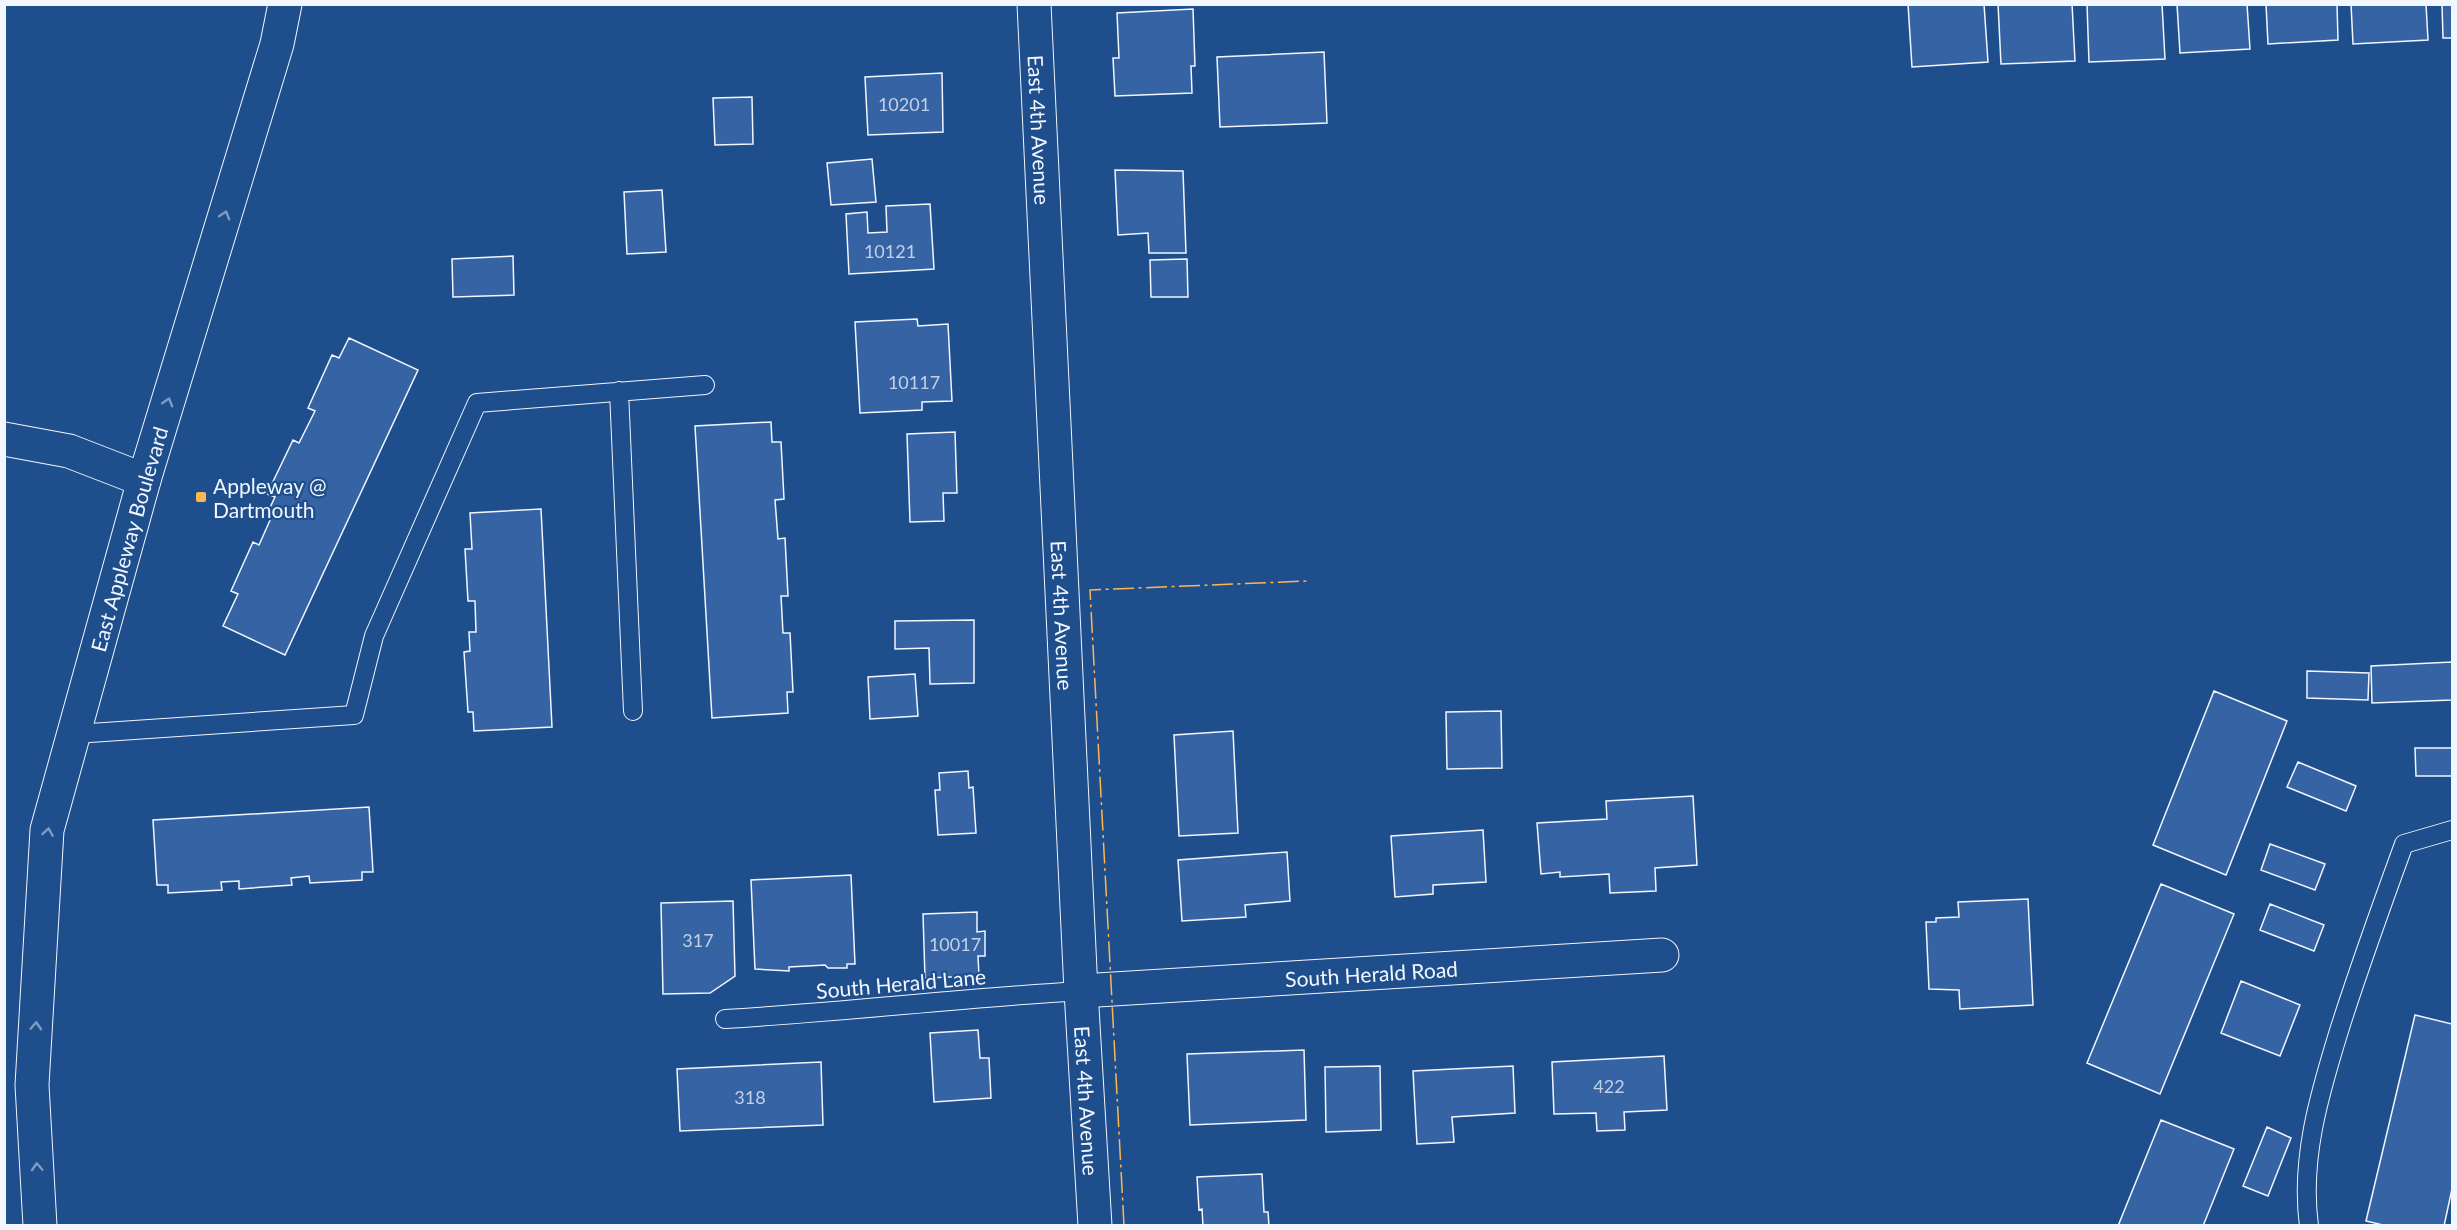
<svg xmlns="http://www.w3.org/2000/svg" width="2457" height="1230" viewBox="0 0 2457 1230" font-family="Lato,sans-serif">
  <rect width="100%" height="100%" fill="#1f4e8c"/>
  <path fill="#3563a3" stroke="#f2f6ff" stroke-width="1.5" d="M 1908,4 L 1984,4 L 1988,62 L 1912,67 Z
    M 1998,4 L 2072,4 L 2075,61 L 2001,64 Z
    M 2087,4 L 2162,4 L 2165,59 L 2089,62 Z
    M 2177,4 L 2247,4 L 2250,49 L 2180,53 Z
    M 2266,4 L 2337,4 L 2338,40 L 2268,44 Z
    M 2351,4 L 2426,4 L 2428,40 L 2353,44 Z
    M 2442,4 L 2452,4 L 2452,38 L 2443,38 Z
    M 1193,9 L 1195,66 L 1191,66 L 1192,93 L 1115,96 L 1113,58 L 1119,58 L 1117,13 Z
    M 1324,52 L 1327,123 L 1220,127 L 1217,57 Z
    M 942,73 L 943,132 L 868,135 L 865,77 Z
    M 752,97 L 753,144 L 715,145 L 713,98 Z
    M 872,159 L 876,202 L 831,205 L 827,163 Z
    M 1115,170 L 1183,171 L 1186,253 L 1149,253 L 1148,233 L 1118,235 Z
    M 662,190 L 666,252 L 627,254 L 624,192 Z
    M 930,204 L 934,269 L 849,274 L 846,214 L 867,212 L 868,233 L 887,232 L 886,206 Z
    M 513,256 L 514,295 L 453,297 L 452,259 Z
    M 1187,259 L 1188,297 L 1151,297 L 1150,260 Z
    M 917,319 L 918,326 L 948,324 L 952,401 L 922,402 L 922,410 L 860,413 L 855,322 Z
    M 349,338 L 418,370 L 285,655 L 223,626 L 238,594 L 231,591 L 253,542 L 259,545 L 271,518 L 266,516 L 275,497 L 267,494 L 293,440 L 299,443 L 315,411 L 308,408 L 332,355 L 339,358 Z
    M 771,422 L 772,442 L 781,442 L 784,499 L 775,500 L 778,539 L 785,538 L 788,596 L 781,596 L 783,633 L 790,633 L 793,692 L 787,692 L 788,713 L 712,718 L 695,426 Z
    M 955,432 L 957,493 L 943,493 L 944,521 L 910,522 L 907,434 Z
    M 541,509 L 552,727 L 474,731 L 473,712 L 468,712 L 464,652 L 470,651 L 469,632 L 476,632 L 475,601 L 468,601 L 465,549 L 472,549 L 470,513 Z
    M 974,620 L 974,683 L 930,684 L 929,648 L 895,649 L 895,621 Z
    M 2452,662 L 2452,700 L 2372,703 L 2371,666 Z
    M 2307,671 L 2369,673 L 2368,700 L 2307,698 Z
    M 915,674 L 918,716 L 870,719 L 868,677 Z
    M 2214,691 L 2287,721 L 2226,875 L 2153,845 Z
    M 1501,711 L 1502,768 L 1447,769 L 1446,712 Z
    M 1233,731 L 1238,833 L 1179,836 L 1174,735 Z
    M 2415,748 L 2452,748 L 2452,776 L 2416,776 Z
    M 2298,762 L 2356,786 L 2346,811 L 2287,787 Z
    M 968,771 L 969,788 L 973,787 L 976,833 L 938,835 L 935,790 L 940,790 L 939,773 Z
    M 1693,796 L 1697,865 L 1655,868 L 1656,891 L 1610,893 L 1609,874 L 1560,877 L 1560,872 L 1541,874 L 1537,823 L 1607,819 L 1606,801 Z
    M 369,807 L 373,872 L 362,872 L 362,880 L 310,883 L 309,876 L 291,878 L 292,885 L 239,889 L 239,881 L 221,882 L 222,890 L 168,893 L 168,885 L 157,885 L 153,820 Z
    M 1483,830 L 1486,882 L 1433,885 L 1433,894 L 1395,897 L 1391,836 Z
    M 2270,844 L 2325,864 L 2315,890 L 2261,870 Z
    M 1287,852 L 1290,901 L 1245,905 L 1246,917 L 1182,921 L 1178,860 Z
    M 851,875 L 855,964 L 847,964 L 847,968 L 828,968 L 825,965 L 789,967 L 789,971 L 755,969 L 751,880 Z
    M 2161,884 L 2234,914 L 2160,1094 L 2087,1063 Z
    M 2028,899 L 2033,1005 L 1960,1009 L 1959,990 L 1929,989 L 1926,922 L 1936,922 L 1936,918 L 1959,917 L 1958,902 Z
    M 733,901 L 735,976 L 710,993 L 663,994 L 661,903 Z
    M 2270,904 L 2324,925 L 2314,951 L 2260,930 Z
    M 977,912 L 977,932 L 985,931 L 985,956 L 978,956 L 979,976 L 925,978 L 923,914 Z
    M 2241,981 L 2300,1005 L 2280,1056 L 2221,1033 Z
    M 2415,1015 L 2452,1024 L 2452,1189 L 2444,1226 L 2387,1226 L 2366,1221 Z
    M 978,1030 L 980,1058 L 989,1058 L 991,1098 L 934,1102 L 930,1033 Z
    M 1304,1050 L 1306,1120 L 1190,1125 L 1187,1054 Z
    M 1664,1056 L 1667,1110 L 1624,1112 L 1625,1130 L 1597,1131 L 1596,1113 L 1554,1114 L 1552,1062 Z
    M 821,1062 L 823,1125 L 680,1131 L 677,1069 Z
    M 1380,1066 L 1381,1130 L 1326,1132 L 1325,1067 Z
    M 1513,1066 L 1515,1113 L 1452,1117 L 1454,1142 L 1417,1144 L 1413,1071 Z
    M 2161,1120 L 2234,1149 L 2203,1226 L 2118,1226 Z
    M 2267,1127 L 2291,1138 L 2268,1196 L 2243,1186 Z
    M 1262,1174 L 1264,1212 L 1268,1212 L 1269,1226 L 1203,1226 L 1202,1209 L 1199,1210 L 1197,1177 Z"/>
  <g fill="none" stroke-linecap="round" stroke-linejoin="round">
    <defs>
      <path id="lane" d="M 619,391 L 633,711
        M 75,734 L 354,715 L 374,636 L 477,403 L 705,385
        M 725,1019 C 844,1012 962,998 1081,991
        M 2309,1226 C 2300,1160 2319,1096 2338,1034 C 2358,970 2381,907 2404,844 L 2452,830"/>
      <g id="street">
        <path d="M 4,439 L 69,451 L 144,480"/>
        <path id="s1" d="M 1081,991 L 1662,955"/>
      </g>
      <g id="secondary">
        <path id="s2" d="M 1034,4 L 1081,991 L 1095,1226"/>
      </g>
      <g id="primary">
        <path id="s3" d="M 40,1226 L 32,1085 L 47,830 L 144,480 L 277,44 L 285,4"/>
      </g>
    </defs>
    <use href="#lane" stroke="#f2f6ff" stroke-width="20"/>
    <use href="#street" stroke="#f2f6ff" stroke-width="35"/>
    <use href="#secondary" stroke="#f2f6ff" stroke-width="35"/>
    <use href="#primary" stroke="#f2f6ff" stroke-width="35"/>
    <use href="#lane" stroke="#1f4e8c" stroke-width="18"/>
    <use href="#street" stroke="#1f4e8c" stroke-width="33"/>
    <use href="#secondary" stroke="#1f4e8c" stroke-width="33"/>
    <use href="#primary" stroke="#1f4e8c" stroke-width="33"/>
    <path stroke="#ffb74d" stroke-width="1.5" stroke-dasharray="21 4.5 3 4.5" stroke-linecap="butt" d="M 1124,1226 L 1090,590 L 1307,581"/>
  </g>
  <defs><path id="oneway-chevron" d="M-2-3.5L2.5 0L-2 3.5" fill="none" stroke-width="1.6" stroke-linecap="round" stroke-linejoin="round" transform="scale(1.5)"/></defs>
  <g stroke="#7e9ac0">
    <use href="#oneway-chevron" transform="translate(225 215) rotate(-73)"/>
    <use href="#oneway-chevron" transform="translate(168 402) rotate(-73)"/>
    <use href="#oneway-chevron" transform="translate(48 832) rotate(-81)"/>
    <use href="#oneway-chevron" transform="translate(36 1026) rotate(-87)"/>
    <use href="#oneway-chevron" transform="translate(37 1167) rotate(-93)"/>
  </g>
  <rect fill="#ffb74d" stroke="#1f4e8c" stroke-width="2" x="195" y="491" width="12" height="12" rx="3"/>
  <g text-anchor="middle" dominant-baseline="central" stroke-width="4.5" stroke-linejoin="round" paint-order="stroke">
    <g font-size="18" fill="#c3d1e8">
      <text x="904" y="104">10201</text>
      <text x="890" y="251">10121</text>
      <text x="914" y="382">10117</text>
      <text x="698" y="940">317</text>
      <text x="955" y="944">10017</text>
      <text x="1609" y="1086">422</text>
      <text x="750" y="1097">318</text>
    </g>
    <g font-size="21" fill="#f2f6ff" stroke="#1f4e8c">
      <text stroke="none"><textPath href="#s2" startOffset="126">East 4th Avenue</textPath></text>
      <text stroke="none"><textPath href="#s3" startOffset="699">East Appleway Boulevard</textPath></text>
      <text stroke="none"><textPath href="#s2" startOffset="612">East 4th Avenue</textPath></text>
      <text stroke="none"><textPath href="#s1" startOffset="291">South Herald Road</textPath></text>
      <text transform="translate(901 983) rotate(-5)">South Herald Lane</text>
      <text stroke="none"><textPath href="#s2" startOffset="1098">East 4th Avenue</textPath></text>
    </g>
    <g font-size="21" fill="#f2f6ff" stroke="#1f4e8c" text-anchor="start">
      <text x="213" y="485">Appleway @<tspan x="213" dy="24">Dartmouth</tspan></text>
    </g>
  </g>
  <rect width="2457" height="1230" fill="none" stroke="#f2f6ff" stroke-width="12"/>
</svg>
